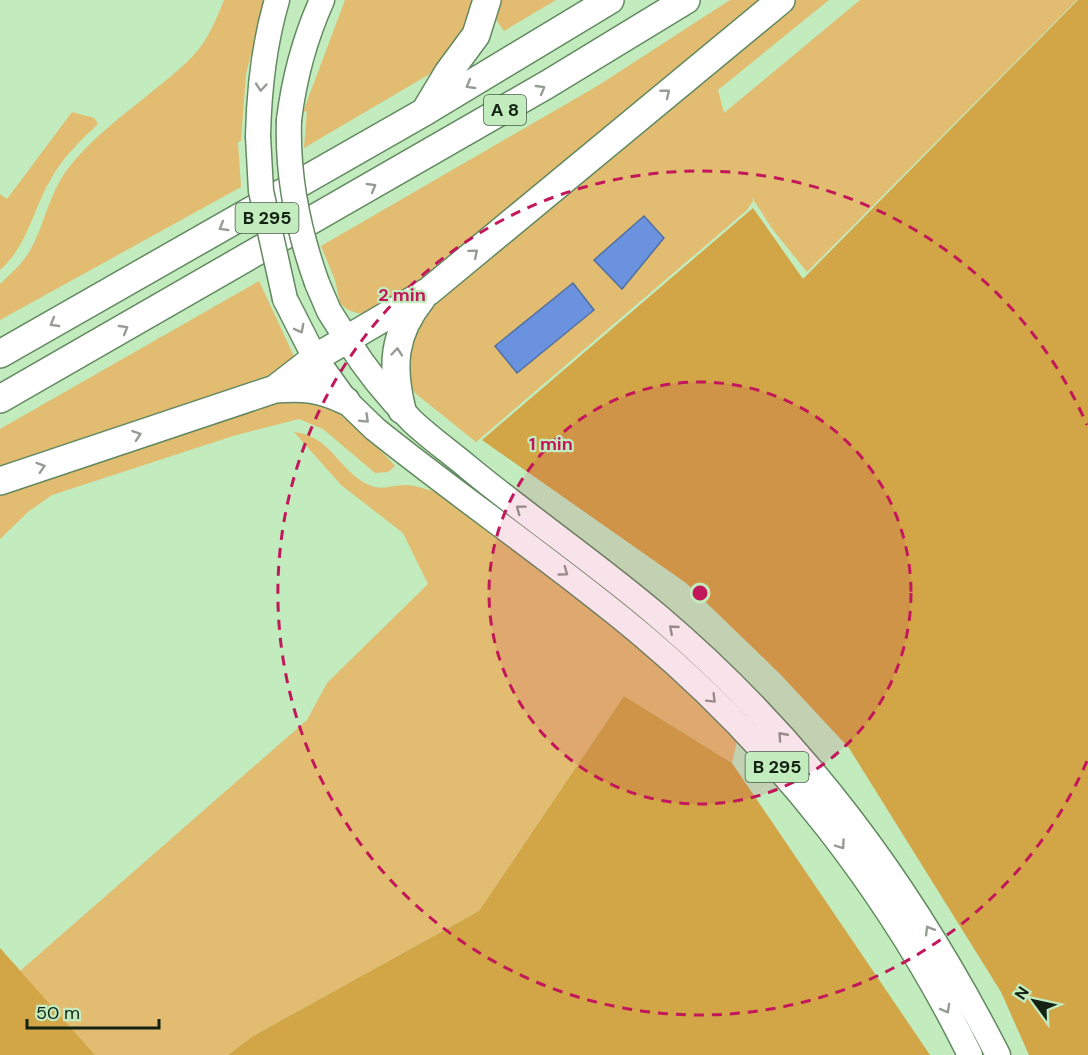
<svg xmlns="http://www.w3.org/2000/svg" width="1088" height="1055" viewBox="0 0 1088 1055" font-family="'DM Sans',sans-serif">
  <rect width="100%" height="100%" fill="#c2ebbe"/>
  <path fill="#e2bc71" d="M 224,0 L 265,0 L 246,74 L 241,141 L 238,142 L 241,187 L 0,320 L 0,284 C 13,272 25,261 33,245 C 45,221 50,193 67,170 C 101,125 153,96 193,56 C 208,40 216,20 224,0 Z
    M 345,0 L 478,0 L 476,15 L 433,72 L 304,148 L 307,111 L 303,112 Z
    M 495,0 L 556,0 L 504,31 L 492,14 Z
    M 730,0 L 759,0 L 425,277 C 407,290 375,322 351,311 C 347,310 343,306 340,303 L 335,280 L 321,246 L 599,85 Z
    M 797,0 L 829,0 L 718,90 L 729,132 L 724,113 L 860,0 L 1077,0 L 807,272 L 773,230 L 751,196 L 753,201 L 747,210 L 476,442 L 415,393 C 397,366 412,342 422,314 Z
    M 72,112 L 94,118 L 98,124 C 81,140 64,156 52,177 C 33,208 28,246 0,270 L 0,194 L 7,199 Z
    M 259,281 L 298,365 L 0,469 L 0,429 Z
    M 315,398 C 345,416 371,439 395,466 L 388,472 L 375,473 L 323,429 L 299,419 L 233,436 L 52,495 L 28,512 L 0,539 L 0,496 L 270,403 Z
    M 294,432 C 332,436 338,471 369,485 C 382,491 392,485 405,485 C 416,485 427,490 437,492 L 627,634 L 678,680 L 737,741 L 732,763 L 624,696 L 479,911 L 253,1036 L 228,1055 L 95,1055 L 20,971 L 307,720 L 327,683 L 428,584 L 403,533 L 341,485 Z"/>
  <path fill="#d2a547" d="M 1078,0 L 1088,0 L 1088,1055 L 1029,1055 L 1001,992 L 849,748 L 781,675 L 686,583 L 482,440 L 753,208 L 803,279 Z
    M 624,696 L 732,763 L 930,1055 L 228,1055 L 253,1036 L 479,911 Z
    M 0,948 L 95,1055 L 0,1055 Z"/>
  <path fill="#6b92df" stroke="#5170a2" stroke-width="1.5" d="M 644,216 L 664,238 L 622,289 L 594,260 Z
    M 573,283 L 594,310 L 517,373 L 495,346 Z"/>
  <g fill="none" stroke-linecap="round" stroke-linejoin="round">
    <defs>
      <path id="primary" d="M 289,120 C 294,79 305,38 322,0
        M 258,136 C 259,90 264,44 277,0
        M 317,283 L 329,311 L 348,341
        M 285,299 L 315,358"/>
      <path id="trunk" d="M 348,341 C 366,370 387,396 412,421 C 430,438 450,452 469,468 C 531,519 597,564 658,616 C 804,740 911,885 998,1055
        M 315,358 L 346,401 L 375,429 C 462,499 555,562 641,634 C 778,749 891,894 970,1055"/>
      <path id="motorway" d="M 427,108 L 448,73 L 476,35 L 487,0
        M 0,354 L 426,111 L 610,0
        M 275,389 L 315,358 L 429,291 L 781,0
        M 0,399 L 548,84 L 686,0
        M 402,410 C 391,366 393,334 422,298
        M 0,481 L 275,389 C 304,387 320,388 346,401"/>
    </defs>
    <use href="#primary" stroke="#638961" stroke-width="27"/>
    <use href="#trunk" stroke="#638961" stroke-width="27"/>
    <use href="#motorway" stroke="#638961" stroke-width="30"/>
    <use href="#primary" stroke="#fff" stroke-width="24"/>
    <use href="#trunk" stroke="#fff" stroke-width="24"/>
    <use href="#motorway" stroke="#fff" stroke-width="27"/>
    <defs>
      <path id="primary-bridge" d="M 289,120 C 287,177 298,230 317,283
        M 258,136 L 261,191 L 285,299"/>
    </defs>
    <use href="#primary-bridge" stroke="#638961" stroke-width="27" stroke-linecap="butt"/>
    <use href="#primary-bridge" stroke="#fff" stroke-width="24"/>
  </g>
  <defs><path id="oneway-chevron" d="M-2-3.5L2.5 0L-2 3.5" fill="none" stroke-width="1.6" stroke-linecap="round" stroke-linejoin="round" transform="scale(1.5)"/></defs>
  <g stroke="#959c94">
    <use href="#oneway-chevron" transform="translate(470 85) rotate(150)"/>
    <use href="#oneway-chevron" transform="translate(261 87) rotate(95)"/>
    <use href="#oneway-chevron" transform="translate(541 89) rotate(-30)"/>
    <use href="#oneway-chevron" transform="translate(666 93) rotate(-39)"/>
    <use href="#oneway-chevron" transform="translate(372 187) rotate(-30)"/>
    <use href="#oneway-chevron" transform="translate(223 227) rotate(150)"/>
    <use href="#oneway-chevron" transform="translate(474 253) rotate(-40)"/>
    <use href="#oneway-chevron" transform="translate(54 323) rotate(150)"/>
    <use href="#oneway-chevron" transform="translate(124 329) rotate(-30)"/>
    <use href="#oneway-chevron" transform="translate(300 329) rotate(62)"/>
    <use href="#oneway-chevron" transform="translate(397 352) rotate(-85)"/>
    <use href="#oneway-chevron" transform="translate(365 419) rotate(44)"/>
    <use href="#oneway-chevron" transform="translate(137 435) rotate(-19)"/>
    <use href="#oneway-chevron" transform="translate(41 467) rotate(-18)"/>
    <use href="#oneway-chevron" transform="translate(520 509) rotate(-143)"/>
    <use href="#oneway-chevron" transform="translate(564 572) rotate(36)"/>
    <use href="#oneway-chevron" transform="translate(673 629) rotate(-139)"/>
    <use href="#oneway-chevron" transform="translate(712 699) rotate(45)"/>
    <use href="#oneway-chevron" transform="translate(782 736) rotate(-132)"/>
    <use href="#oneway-chevron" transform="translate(841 845) rotate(55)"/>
    <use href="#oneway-chevron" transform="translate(929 930) rotate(-121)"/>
    <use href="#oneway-chevron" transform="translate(946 1009) rotate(61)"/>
  </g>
  <circle cx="700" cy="593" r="211" fill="#c2185b" fill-opacity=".12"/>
  <g fill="none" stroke="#c2185b" stroke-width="3" stroke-dasharray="10 8">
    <circle cx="700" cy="593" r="211"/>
    <path d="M1087 761A422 422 0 1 1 1087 425"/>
  </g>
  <g text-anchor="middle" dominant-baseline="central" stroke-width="4.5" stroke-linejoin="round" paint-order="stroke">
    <g fill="#c2ebbe" stroke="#485e46" stroke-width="1.5">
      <rect x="484" y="95" width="42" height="30" rx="4.5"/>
      <rect x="235.5" y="203" width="63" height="30" rx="4.5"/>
      <rect x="745.5" y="752" width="63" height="30" rx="4.5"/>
    </g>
    <g font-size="18" font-weight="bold" fill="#132212">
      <text x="505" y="110">A 8</text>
      <text x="267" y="218">B 295</text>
      <text x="777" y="767">B 295</text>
    </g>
  </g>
  <circle cx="700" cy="593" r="9" fill="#c2185b" stroke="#c2ebbe" stroke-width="3"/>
  <g font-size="18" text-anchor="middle" font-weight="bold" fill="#c2185b" stroke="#c2ebbe" stroke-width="4.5" stroke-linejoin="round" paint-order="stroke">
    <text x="402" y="301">2 min</text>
    <text x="551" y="450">1 min</text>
  </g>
  <g transform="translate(1034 1001) rotate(303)" stroke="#c2ebbe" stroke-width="4.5" paint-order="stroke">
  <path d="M0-4.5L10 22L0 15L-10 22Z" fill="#132212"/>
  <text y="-9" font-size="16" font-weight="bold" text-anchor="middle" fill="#132212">N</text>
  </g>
  <path d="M27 1019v9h132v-9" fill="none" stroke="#132212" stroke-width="3"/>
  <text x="36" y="1019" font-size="18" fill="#132212" stroke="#c2ebbe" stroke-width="4.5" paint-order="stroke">50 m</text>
</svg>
